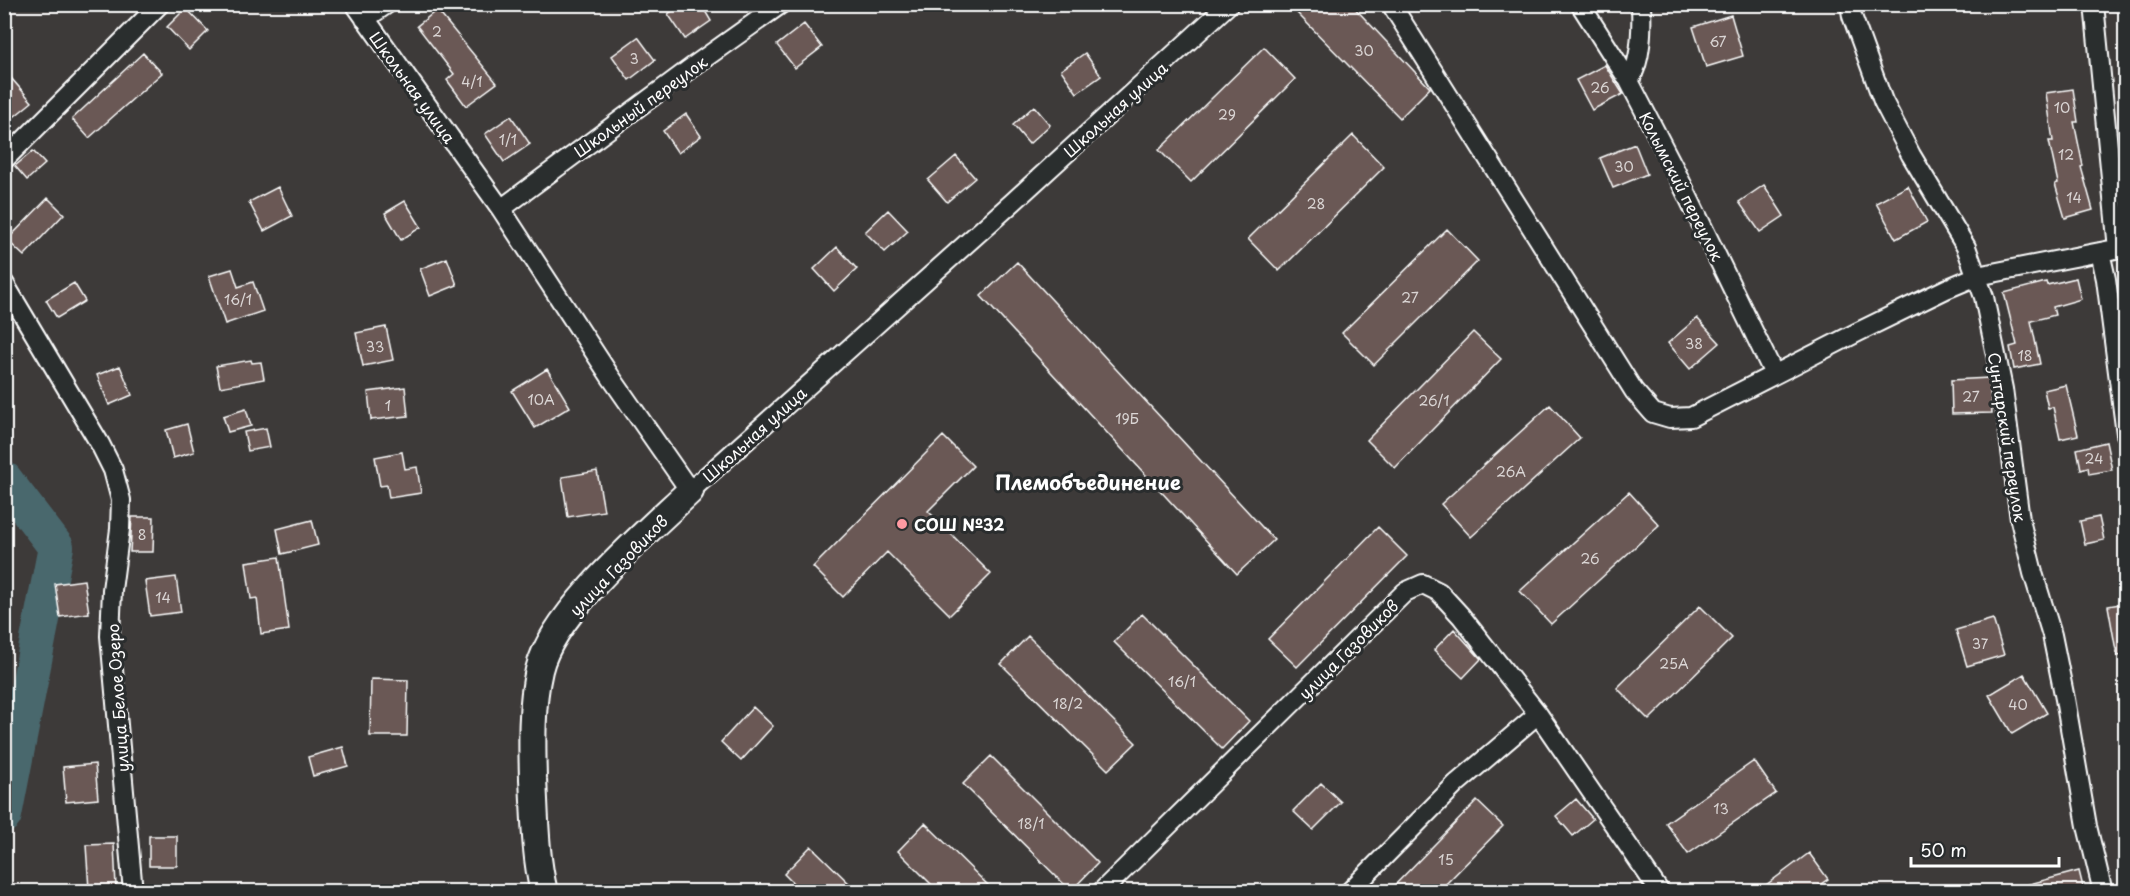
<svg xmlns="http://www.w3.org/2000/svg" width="2130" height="896" viewBox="0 0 2130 896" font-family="'Playpen Sans',sans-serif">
  <rect width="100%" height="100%" fill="#3d3a39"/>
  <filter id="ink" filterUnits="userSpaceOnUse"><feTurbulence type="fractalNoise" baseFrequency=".0167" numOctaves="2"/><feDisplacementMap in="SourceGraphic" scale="12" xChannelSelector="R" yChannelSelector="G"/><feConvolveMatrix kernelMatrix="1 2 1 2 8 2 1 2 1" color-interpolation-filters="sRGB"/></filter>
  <g filter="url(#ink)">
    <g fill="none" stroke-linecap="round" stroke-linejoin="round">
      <path stroke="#4a676d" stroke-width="36" d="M 4,479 L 56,547 L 4,815"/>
    </g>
    <path fill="#6a5854" stroke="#fff" stroke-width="1.5" d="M 682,4 L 701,4 L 711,21 L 685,39 L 668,14 Z
      M 1305,4 L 1351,4 L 1430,88 L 1400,118 L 1297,13 Z
      M 186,8 L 208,31 L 189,50 L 167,27 Z
      M 437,10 L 497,83 L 466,106 L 447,80 L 454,74 L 417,26 Z
      M 1731,15 L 1743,56 L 1706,67 L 1693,27 Z
      M 804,24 L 822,47 L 795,68 L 777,45 Z
      M 638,37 L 655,60 L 629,80 L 612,56 Z
      M 1264,47 L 1295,79 L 1191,182 L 1159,150 Z
      M 143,53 L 162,73 L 89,138 L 72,119 Z
      M 1085,53 L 1101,76 L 1077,93 L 1061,70 Z
      M 1605,65 L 1623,94 L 1592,110 L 1576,80 Z
      M 4,70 L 32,102 L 4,125 Z
      M 2073,89 L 2078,122 L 2074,122 L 2083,166 L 2081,167 L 2093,210 L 2065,218 L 2055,184 L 2058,183 L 2049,141 L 2053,141 L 2046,93 Z
      M 1034,106 L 1050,125 L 1029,144 L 1013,125 Z
      M 686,114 L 701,136 L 678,153 L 663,131 Z
      M 511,116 L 530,144 L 504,162 L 485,134 Z
      M 1353,135 L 1384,167 L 1279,271 L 1248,239 Z
      M 1635,144 L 1647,174 L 1613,188 L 1600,158 Z
      M 33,151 L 45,164 L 27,180 L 15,166 Z
      M 956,156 L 975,178 L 947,202 L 928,180 Z
      M 1764,185 L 1784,216 L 1760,232 L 1739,202 Z
      M 1908,186 L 1927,222 L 1896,239 L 1876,203 Z
      M 278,187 L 292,216 L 264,231 L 249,202 Z
      M 48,198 L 64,214 L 24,256 L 7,240 Z
      M 405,201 L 421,227 L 401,240 L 385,213 Z
      M 888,210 L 908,231 L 885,252 L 865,232 Z
      M 1447,229 L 1478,261 L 1374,365 L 1342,333 Z
      M 837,247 L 857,269 L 834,291 L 814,269 Z
      M 447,258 L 457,285 L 430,296 L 420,269 Z
      M 1017,262 L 1274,540 L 1237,574 L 981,296 Z
      M 232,269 L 238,287 L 253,282 L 263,311 L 225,324 L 209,276 Z
      M 2076,278 L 2081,299 L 2053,307 L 2055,315 L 2031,321 L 2040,364 L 2014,369 L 2010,347 L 2017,345 L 2004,293 L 2046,282 L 2047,285 Z
      M 74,283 L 85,301 L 57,318 L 46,300 Z
      M 1697,318 L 1720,343 L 1690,369 L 1668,343 Z
      M 386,327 L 393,360 L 363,366 L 356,333 Z
      M 1473,332 L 1501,359 L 1395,468 L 1367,440 Z
      M 251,360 L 252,363 L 261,362 L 264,379 L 220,387 L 216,366 Z
      M 120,366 L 132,395 L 109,405 L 97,375 Z
      M 547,369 L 570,407 L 535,428 L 512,391 Z
      M 1989,378 L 1992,413 L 1952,414 L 1951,380 Z
      M 2066,385 L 2078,435 L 2060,439 L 2053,407 L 2048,408 L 2044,390 Z
      M 405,387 L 408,416 L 371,420 L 368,392 Z
      M 1550,405 L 1580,438 L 1471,537 L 1441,504 Z
      M 246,409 L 251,426 L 228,432 L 223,416 Z
      M 187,424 L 194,452 L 173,458 L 166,430 Z
      M 266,428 L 270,447 L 248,451 L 244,432 Z
      M 943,436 L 973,466 L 928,511 L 991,574 L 950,615 L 887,552 L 843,597 L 813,567 Z
      M 2106,442 L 2112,470 L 2089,474 L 2088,467 L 2081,469 L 2077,449 Z
      M 402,452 L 405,469 L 417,467 L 421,493 L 389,498 L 387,485 L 380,486 L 375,457 Z
      M 597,471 L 604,511 L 568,517 L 562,477 Z
      M 1629,492 L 1659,525 L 1551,624 L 1520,591 Z
      M 132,517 L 154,517 L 153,552 L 130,552 Z
      M 2099,517 L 2104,540 L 2085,544 L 2080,521 Z
      M 312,520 L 318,545 L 282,554 L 277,529 Z
      M 1378,527 L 1407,556 L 1297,667 L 1268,639 Z
      M 279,557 L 289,630 L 261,634 L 257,598 L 251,599 L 246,562 Z
      M 176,577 L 181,612 L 150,616 L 145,581 Z
      M 84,580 L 89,613 L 60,617 L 55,584 Z
      M 2126,603 L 2126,655 L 2117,656 L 2108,606 Z
      M 1700,606 L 1732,638 L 1649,720 L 1617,688 Z
      M 1142,614 L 1249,721 L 1222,749 L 1114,642 Z
      M 1993,619 L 2004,655 L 1967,666 L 1956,630 Z
      M 1454,629 L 1481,659 L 1463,678 L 1434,650 Z
      M 1028,636 L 1136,743 L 1108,770 L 1001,664 Z
      M 2024,674 L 2047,713 L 2012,734 L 1989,695 Z
      M 371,679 L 408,680 L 407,736 L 370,736 Z
      M 753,707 L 773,726 L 741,761 L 721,742 Z
      M 343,747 L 348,766 L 313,776 L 308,757 Z
      M 991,756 L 1098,863 L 1071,891 L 963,784 Z
      M 1754,761 L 1776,793 L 1688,854 L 1666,823 Z
      M 95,764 L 98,799 L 66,802 L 63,767 Z
      M 1321,783 L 1341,802 L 1313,830 L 1293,811 Z
      M 1576,799 L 1593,819 L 1573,836 L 1556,816 Z
      M 1477,801 L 1503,826 L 1439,891 L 1389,891 Z
      M 925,823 L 994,891 L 938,891 L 898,851 Z
      M 149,836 L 177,836 L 177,866 L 149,866 Z
      M 114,844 L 116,887 L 89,889 L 86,845 Z
      M 811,846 L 857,891 L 801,891 L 784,874 Z
      M 1809,853 L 1828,879 L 1811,891 L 1758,891 Z
      M 2079,871 L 2084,891 L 2023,891 L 2022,886 Z"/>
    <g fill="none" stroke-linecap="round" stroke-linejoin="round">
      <defs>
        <path id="street" d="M 355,4 L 501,209 L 610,376 L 690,491 L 1013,202 L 1229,4
          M 1391,4 L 1634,391 L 1653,413 L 1670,418 L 1691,417 L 1858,332 L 1946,289 L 1977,276 L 2126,247
          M 1580,4 L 1629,81 L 1674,168 L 1774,374
          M 1850,4 L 1852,16 L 1883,101 L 1911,155 L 1966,247 L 1984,297 L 2003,389 L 2020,520 L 2033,573 L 2052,635 L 2065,699 L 2087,826 L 2103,892
          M 2094,4 L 2118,249
          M 365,19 L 387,4
          M 1629,81 C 1642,61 1642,28 1641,4
          M 4,160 L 160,4
          M 501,209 L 695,65 L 781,4
          M 2100,252 L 2106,279 L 2126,434
          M 4,283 L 100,444 L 113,470 L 121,500 L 120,529 L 112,590 L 110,636 L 133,892
          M 1101,892 L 1405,592 L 1423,584 L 1439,592 L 1461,616 L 1538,714 L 1660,892
          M 1349,892 L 1456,784 L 1538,714"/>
        <path id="secondary" d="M 544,892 C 535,856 535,815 533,779 C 532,744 531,704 539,670 C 552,613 647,532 690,491"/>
      </defs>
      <use href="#street" stroke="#fff" stroke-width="22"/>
      <use href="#secondary" stroke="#fff" stroke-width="30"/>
      <use href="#street" stroke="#2a2d2e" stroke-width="18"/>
      <use href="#secondary" stroke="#2a2d2e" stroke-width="26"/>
    </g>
  </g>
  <circle fill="#ff9aa2" stroke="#2a2d2e" stroke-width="2" cx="902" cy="524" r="6"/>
  <g text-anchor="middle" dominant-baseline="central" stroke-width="6" stroke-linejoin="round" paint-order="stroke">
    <g font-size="14" fill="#dad5d4">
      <text x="437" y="31">2</text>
      <text x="1718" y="41">67</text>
      <text x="1364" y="50">30</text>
      <text x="634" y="58">3</text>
      <text x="472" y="81">4/1</text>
      <text x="1600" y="87">26</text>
      <text x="2062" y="107">10</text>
      <text x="1227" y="114">29</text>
      <text x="508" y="139">1/1</text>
      <text x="2066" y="154">12</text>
      <text x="1624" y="166">30</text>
      <text x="2074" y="197">14</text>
      <text x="1316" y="203">28</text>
      <text x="1410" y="297">27</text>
      <text x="238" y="299">16/1</text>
      <text x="1694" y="343">38</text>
      <text x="375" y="346">33</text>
      <text x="2025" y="355">18</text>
      <text x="1971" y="396">27</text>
      <text x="541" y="399">10А</text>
      <text x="1434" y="400">26/1</text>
      <text x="388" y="405">1</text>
      <text x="1127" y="418">19Б</text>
      <text x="2094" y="458">24</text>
      <text x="1511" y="471">26А</text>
      <text x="142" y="534">8</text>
      <text x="1590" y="558">26</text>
      <text x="163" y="597">14</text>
      <text x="1980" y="643">37</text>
      <text x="1674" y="663">25А</text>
      <text x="1182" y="681">16/1</text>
      <text x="1068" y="703">18/2</text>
      <text x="2018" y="704">40</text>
      <text x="1721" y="808">13</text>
      <text x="1031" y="823">18/1</text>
      <text x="1446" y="859">15</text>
    </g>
    <g font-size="16" fill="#fff" stroke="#2a2d2e">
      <text transform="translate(413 87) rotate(54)">Школьная улица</text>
      <text transform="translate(640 106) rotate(-36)">Школьный переулок</text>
      <text transform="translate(1115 109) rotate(-42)">Школьная улица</text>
      <text transform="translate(1682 186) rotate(63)">Колымский переулок</text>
      <text transform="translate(754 434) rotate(-42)">Школьная улица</text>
      <text transform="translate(2008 437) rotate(81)">Сунтарский переулок</text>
      <text transform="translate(618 565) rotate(-46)">улица Газовиков</text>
      <text transform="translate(1348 649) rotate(-45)">улица Газовиков</text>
      <text transform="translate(117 698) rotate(-94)">улица Белое Озеро</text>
    </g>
    <g font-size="16" font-weight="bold" fill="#fff" stroke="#2a2d2e" text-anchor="start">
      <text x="914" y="524">СОШ №32</text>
    </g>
    <g font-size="20" font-weight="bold" fill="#fff" stroke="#2a2d2e">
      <text x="1088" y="482">Племобъединение</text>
    </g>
  </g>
  <rect width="2130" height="896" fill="none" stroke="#2a2d2e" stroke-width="24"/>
  <rect x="12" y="12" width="2106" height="872" fill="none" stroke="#fff" stroke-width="2" filter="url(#ink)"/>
  <path d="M1911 857v9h148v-9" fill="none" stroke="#ffffff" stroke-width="3"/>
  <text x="1920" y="857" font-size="18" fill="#ffffff" stroke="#2a2d2e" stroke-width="4.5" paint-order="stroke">50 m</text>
</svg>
